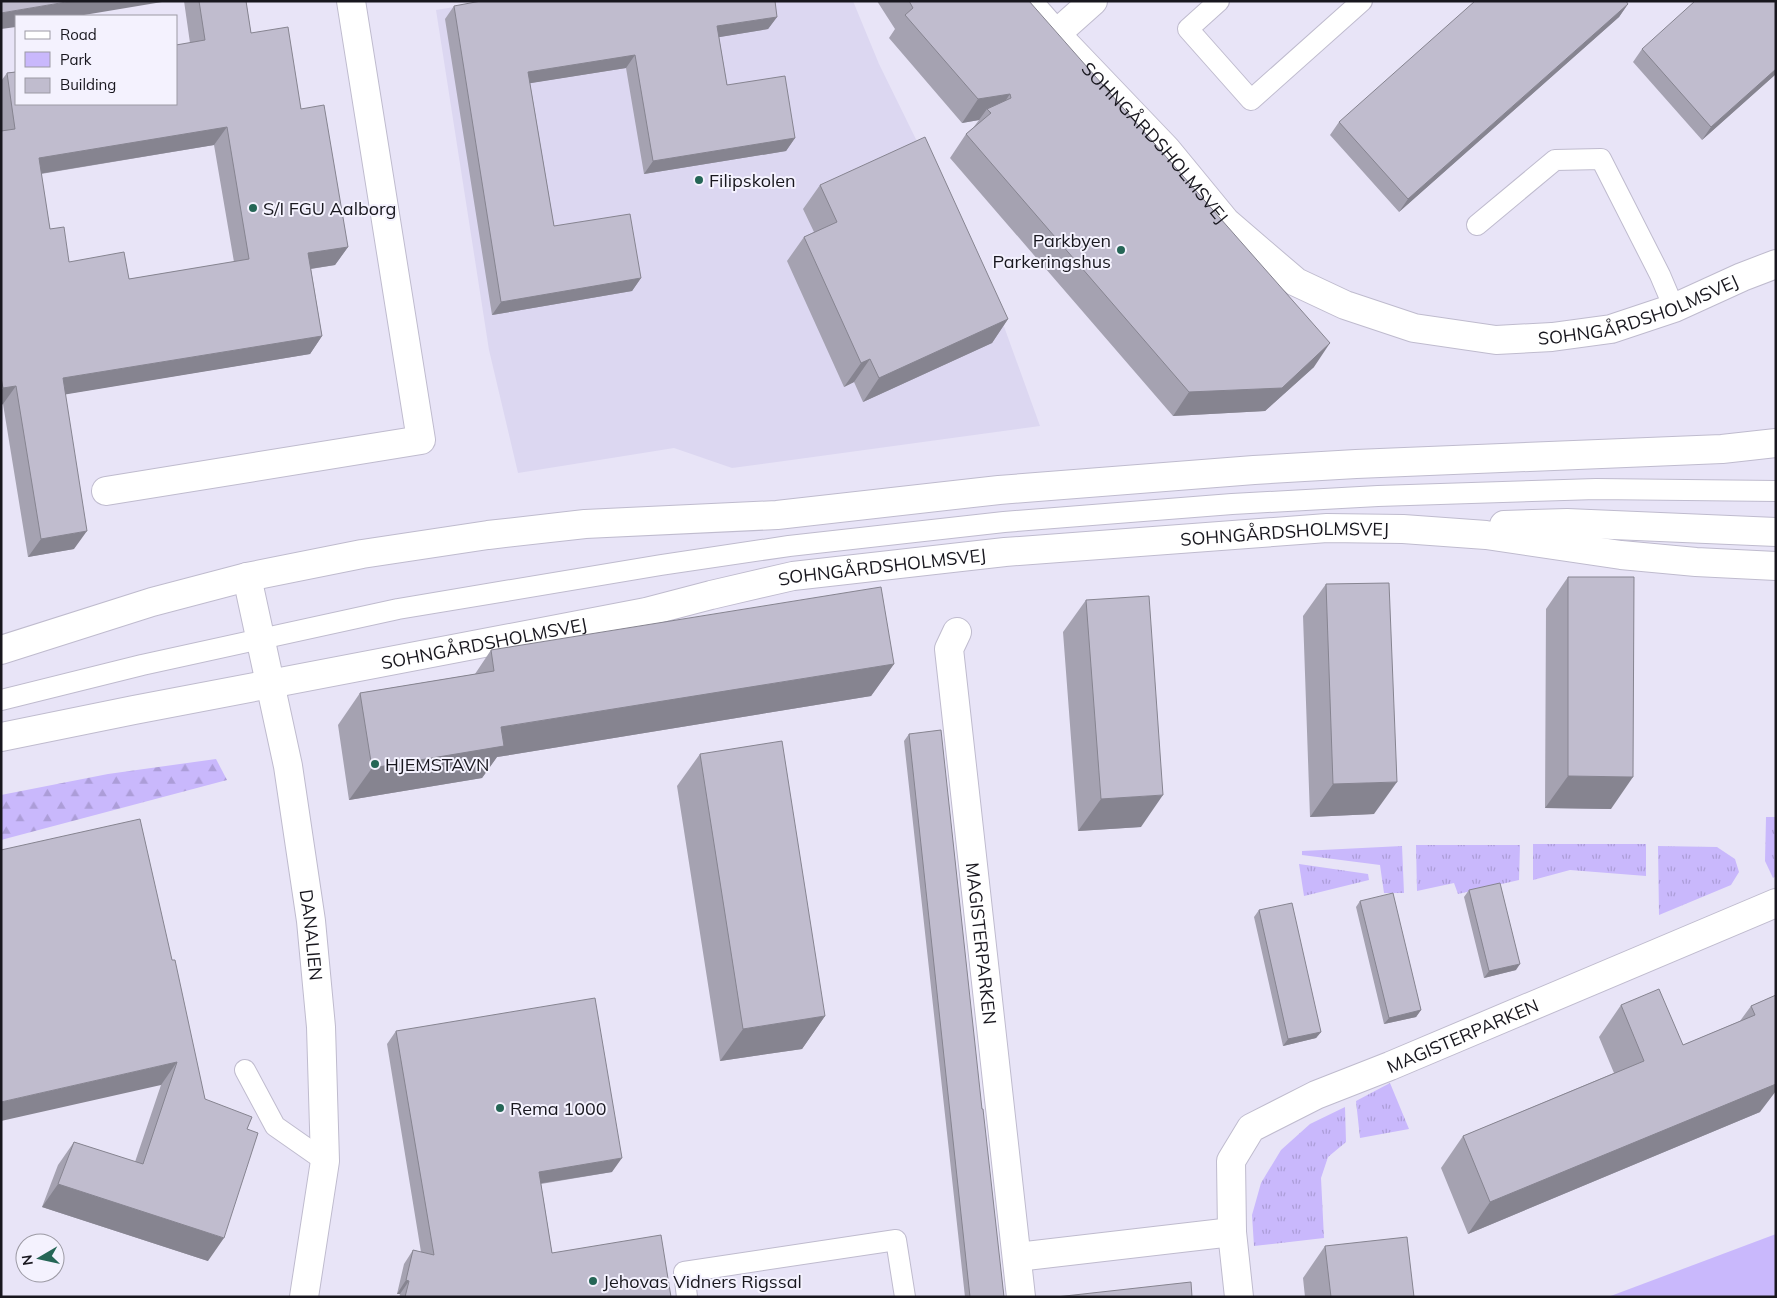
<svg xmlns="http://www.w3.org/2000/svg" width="1777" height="1298" viewBox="0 0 1777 1298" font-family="Mulish,sans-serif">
  <defs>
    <pattern id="grass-tufts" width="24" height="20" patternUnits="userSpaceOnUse" patternTransform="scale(1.25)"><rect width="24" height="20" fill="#c9b8fc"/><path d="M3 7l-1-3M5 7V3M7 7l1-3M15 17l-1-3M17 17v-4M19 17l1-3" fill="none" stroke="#ac9dd8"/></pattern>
    <pattern id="forest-firs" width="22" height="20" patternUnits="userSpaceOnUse" patternTransform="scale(1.25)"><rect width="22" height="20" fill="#c9b8fc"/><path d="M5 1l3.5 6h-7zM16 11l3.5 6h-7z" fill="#ac9dd8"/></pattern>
  </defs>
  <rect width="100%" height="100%" fill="#e8e4f7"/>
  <path fill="#dcd7f1" d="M 491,1 L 853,1 L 879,64 L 993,296 L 1040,426 L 732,468 L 674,448 L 518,473 L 489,350 L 436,10 Z"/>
  <path fill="url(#grass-tufts)" d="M 1766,817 L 1776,817 L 1776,876 L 1773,878 L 1765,861 Z
    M 1533,844 L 1646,844 L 1646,876 L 1570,870 L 1533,880 Z
    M 1416,845 L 1520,845 L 1519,880 L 1458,894 L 1454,883 L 1417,891 Z
    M 1402,846 L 1404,893 L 1384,893 L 1380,865 L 1302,855 L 1302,851 Z
    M 1658,846 L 1717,847 L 1735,859 L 1739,872 L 1731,885 L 1659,915 Z
    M 1299,864 L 1368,874 L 1369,880 L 1304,896 Z
    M 1390,1083 L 1409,1129 L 1360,1138 L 1356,1101 Z
    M 1345,1107 L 1346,1142 L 1328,1157 L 1321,1178 L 1324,1238 L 1254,1246 L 1252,1215 L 1261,1183 L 1281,1150 L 1310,1124 Z"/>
  <path fill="url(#forest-firs)" d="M 216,759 L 227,780 L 1,840 L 1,795 L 108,774 Z"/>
  <path fill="#c9b8fc" d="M 1776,1234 L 1776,1297 L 1608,1297 Z"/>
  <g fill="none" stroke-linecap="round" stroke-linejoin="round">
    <defs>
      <path id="service" d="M 1219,1 L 1188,29 L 1251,100 L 1362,1
        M 1477,225 L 1555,160 L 1601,159 L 1660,275 L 1674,308
        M 1,700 L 142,665 L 398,609 L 661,565 L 789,546 L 1004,522 L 1232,504 L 1378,496 L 1596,489 L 1776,491
        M 245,1070 L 275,1126 L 325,1161
        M 687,1297 L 684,1272 L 896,1240 L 905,1297"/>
      <g id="minor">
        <path id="s1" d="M 1027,1 L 1056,34 L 1166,149 L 1226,222 L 1296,282 L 1345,305 L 1414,328 L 1496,340 L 1552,337 L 1611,329 L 1674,308 L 1742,277 L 1776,264"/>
        <path d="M 1056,34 L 1093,1"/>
        <path d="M 106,491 L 421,440 L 351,1"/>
        <path id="s2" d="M 247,577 L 288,766 L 311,921 L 321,1027 L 325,1161 L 304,1297"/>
        <path id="s3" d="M 957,632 L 949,649 L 1021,1297"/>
        <path d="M 1017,1257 L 1232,1232"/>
        <path id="s4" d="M 1239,1297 L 1232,1232 L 1231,1161 L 1251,1128 L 1316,1095 L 1390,1066 L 1776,903"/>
      </g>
      <g id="tertiary">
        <path d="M 1504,525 L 1567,523 L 1776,532"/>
        <path d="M 1,650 L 152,602 L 247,577 L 362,554 L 488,535 L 585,524 L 777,515 L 999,490 L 1254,470 L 1356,464 L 1722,449 L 1776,443"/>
        <path id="s5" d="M 1,737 L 134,710 L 646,612 L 711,595 L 793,576 L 1005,552 L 1327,528 L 1403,529 L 1486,535 L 1621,555 L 1696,562 L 1776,566"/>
      </g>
    </defs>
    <use href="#service" stroke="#bfbbce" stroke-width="22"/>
    <use href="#minor" stroke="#bfbbce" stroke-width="30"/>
    <use href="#tertiary" stroke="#bfbbce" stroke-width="30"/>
    <use href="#service" stroke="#fff" stroke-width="20"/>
    <use href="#minor" stroke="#fff" stroke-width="28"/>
    <use href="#tertiary" stroke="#fff" stroke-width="28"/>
  </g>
  <path fill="#a5a2b1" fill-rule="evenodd" d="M 184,1 L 246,1 L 251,33 L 301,109 L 348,247 L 335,265 L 311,269 L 322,336 L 310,354 L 65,394 L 74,549 L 28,557 L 3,404 L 1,405 L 1,81 L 7,73 L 190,43 ZM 214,145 L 234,262 L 129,279 L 69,262 L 50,229 L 41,174 Z
    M 877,1 L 1029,1 L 1314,367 L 1265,411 L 1173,416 L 950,158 L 966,134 L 973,128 L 979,120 L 962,123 L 889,38 L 895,29 Z
    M 1776,1 L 1776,74 L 1702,140 L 1633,62 L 1642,49 Z
    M 1628,4 L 1619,17 L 1399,212 L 1330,135 L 1339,122 Z
    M 454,6 L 777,17 L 768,29 L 719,37 L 727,85 L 795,138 L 786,151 L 644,174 L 626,68 L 530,83 L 554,226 L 641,278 L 632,291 L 492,315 L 445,19 Z
    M 820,185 L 1008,319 L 992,343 L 863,402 L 854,382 L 844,387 L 787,261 L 804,237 L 814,232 L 803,209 Z
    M 1568,577 L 1611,809 L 1545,808 L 1546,609 Z
    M 1326,584 L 1374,814 L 1310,817 L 1303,616 Z
    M 1086,600 L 1141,827 L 1078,831 L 1063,632 Z
    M 491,650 L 894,664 L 871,696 L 497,757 L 482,778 L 349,800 L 338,725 L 360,693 L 475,674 Z
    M 909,734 L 982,1109 L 1004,1297 L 965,1297 L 904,741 Z
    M 700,754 L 825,1016 L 802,1049 L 720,1061 L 677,786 Z
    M 1469,890 L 1516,970 L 1484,978 L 1464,897 Z
    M 1360,901 L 1421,1010 L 1416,1017 L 1384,1024 L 1356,907 Z
    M 1259,910 L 1321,1032 L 1316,1038 L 1283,1046 L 1254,917 Z
    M 172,960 L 205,1099 L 208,1261 L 42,1207 L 58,1165 L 74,1142 L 135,1162 L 161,1085 Z
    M 1776,995 L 1760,1112 L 1468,1234 L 1441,1168 L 1463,1136 L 1614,1073 L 1599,1037 L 1621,1005 L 1683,1045 L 1740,1021 L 1751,1006 Z
    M 396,1031 L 612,1172 L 541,1184 L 552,1253 L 671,1297 L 399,1297 L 400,1294 L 397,1294 L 404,1264 L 413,1250 L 421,1252 L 387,1044 Z
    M 1325,1246 L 1414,1297 L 1305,1297 L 1303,1278 Z"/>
  <path fill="#868490" d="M 72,1 L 168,1 L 78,16 L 16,16 L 16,27 L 1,29 L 1,13 Z
    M 1628,4 L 1619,17 L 1399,212 L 1408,199 Z
    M 777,17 L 768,29 L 708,39 L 717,26 Z
    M 635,55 L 626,68 L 519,85 L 528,72 Z
    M 1776,69 L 1776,74 L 1702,140 L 1711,127 Z
    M 1010,94 L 994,118 L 987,109 L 979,120 L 962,123 L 978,99 Z
    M 227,127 L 214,145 L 26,176 L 39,158 Z
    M 795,138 L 786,151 L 644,174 L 653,161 Z
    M 348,247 L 335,265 L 296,271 L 308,253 Z
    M 641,278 L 632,291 L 492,315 L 501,302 Z
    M 1008,319 L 992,343 L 863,402 L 879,378 Z
    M 322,336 L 310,354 L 50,397 L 63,378 Z
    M 1330,343 L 1314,367 L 1265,411 L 1173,416 L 1189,392 Z
    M 870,359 L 854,382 L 844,387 L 861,363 Z
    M 16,386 L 3,404 L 1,405 L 1,391 L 3,388 Z
    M 87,531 L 74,549 L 28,557 L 41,539 Z
    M 894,664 L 871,696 L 497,757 L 482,778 L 349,800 L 372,768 L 501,727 Z
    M 1568,776 L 1633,777 L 1611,809 L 1545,808 Z
    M 1397,782 L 1374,814 L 1310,817 L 1333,784 Z
    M 1163,795 L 1141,827 L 1078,831 L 1101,799 Z
    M 1520,964 L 1516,970 L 1484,978 L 1489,971 Z
    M 1421,1010 L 1416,1017 L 1384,1024 L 1389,1018 Z
    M 825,1016 L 802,1049 L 720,1061 L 743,1029 Z
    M 1321,1032 L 1316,1038 L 1283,1046 L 1288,1039 Z
    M 177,1062 L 161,1085 L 1,1121 L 1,1102 Z
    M 1776,1066 L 1776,1091 L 1760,1112 L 1468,1234 L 1490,1202 Z
    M 622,1158 L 612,1172 L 530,1185 L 539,1172 Z
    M 58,1184 L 224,1238 L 208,1261 L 42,1207 Z
    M 406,1280 L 409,1281 L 400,1294 L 397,1294 Z"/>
  <path fill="#c0bcce" stroke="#868490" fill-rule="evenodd" d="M 1,1 L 72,1 L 1,13 Z
    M 199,1 L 246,1 L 251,33 L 288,27 L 301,109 L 324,105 L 348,247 L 308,253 L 322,336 L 63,378 L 87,531 L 41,539 L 16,386 L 3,388 L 1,378 L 1,131 L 15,129 L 7,73 L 16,72 L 16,104 L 176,104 L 176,45 L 205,40 ZM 227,127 L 249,259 L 129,279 L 124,252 L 69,262 L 64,227 L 50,229 L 39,158 Z
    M 481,1 L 775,1 L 777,17 L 717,26 L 727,85 L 785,76 L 795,138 L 653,161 L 635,55 L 528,72 L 554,226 L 630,214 L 641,278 L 501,302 L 454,6 Z
    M 909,1 L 1029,1 L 1330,343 L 1282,388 L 1189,392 L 966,134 L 991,113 L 987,109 L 1011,98 L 1010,94 L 978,99 L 905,15 L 913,8 Z
    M 1475,1 L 1626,1 L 1628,4 L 1408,199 L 1339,122 Z
    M 1695,1 L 1776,1 L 1776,69 L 1711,127 L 1642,49 Z
    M 925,137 L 1008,319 L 879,378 L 870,359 L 861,363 L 804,237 L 837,222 L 820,185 Z
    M 1568,577 L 1634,577 L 1633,777 L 1568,776 Z
    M 1389,583 L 1397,782 L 1333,784 L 1326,584 Z
    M 881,587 L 894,664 L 501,727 L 504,746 L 372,768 L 360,693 L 494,671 L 491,650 Z
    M 1149,596 L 1163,795 L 1101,799 L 1086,600 Z
    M 941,730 L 982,1109 L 983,1109 L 1004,1297 L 970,1297 L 909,734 Z
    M 782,741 L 825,1016 L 743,1029 L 700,754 Z
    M 140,819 L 172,960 L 175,960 L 205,1099 L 252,1117 L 247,1129 L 258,1133 L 224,1238 L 58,1184 L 74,1142 L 143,1164 L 177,1062 L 1,1102 L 1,850 Z
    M 1500,883 L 1520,964 L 1489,971 L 1469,890 Z
    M 1393,893 L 1421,1010 L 1389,1018 L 1360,901 Z
    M 1292,903 L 1321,1032 L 1288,1039 L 1259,910 Z
    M 1659,989 L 1683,1045 L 1755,1015 L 1751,1006 L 1776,995 L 1776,1084 L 1490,1202 L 1463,1136 L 1644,1061 L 1621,1005 Z
    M 595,998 L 622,1158 L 539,1172 L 552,1253 L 661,1235 L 671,1297 L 405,1297 L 409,1281 L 406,1280 L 413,1250 L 434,1255 L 396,1031 Z
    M 1407,1237 L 1414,1297 L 1331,1297 L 1325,1246 Z
    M 1191,1282 L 1192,1297 L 1056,1297 Z"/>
  <g fill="#256656" stroke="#f4f2fe" stroke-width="2">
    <circle cx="699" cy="180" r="5"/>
    <circle cx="253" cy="208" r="5"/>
    <circle cx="1121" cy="250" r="5"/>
    <circle cx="375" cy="764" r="5"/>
    <circle cx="500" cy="1108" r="5"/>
    <circle cx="593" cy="1281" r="5"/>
  </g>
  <g text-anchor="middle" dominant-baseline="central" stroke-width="4" stroke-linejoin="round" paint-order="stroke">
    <g font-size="18" fill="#18171e" stroke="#f4f2fe">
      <text stroke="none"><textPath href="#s1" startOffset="191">SOHNGÅRDSHOLMSVEJ</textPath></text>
      <text stroke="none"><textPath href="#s1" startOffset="746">SOHNGÅRDSHOLMSVEJ</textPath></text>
      <text stroke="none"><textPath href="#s5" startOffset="1302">SOHNGÅRDSHOLMSVEJ</textPath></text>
      <text stroke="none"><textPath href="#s5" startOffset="898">SOHNGÅRDSHOLMSVEJ</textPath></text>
      <text stroke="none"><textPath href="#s5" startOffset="492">SOHNGÅRDSHOLMSVEJ</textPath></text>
      <text stroke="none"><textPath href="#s2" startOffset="364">DANALIEN</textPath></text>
      <text stroke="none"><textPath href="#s3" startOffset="315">MAGISTERPARKEN</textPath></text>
      <text stroke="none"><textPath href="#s4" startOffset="406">MAGISTERPARKEN</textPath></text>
    </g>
    <g font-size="18" fill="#18171e" stroke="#f4f2fe" text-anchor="start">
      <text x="709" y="180">Filipskolen</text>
      <text x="263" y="208">S/I FGU Aalborg</text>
      <text x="1111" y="240" text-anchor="end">Parkbyen<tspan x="1111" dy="21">Parkeringshus</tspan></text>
      <text x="385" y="764">HJEMSTAVN</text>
      <text x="510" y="1108">Rema 1000</text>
      <text x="603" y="1281">Jehovas Vidners Rigssal</text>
    </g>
  </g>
  <rect width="1777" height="1298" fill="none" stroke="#18171e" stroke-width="5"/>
  <rect x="15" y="15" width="162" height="90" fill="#f4f2fe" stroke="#9c9aa4"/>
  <rect x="25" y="31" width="25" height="8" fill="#ffffff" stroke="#9c9aa4"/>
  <text x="60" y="40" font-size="15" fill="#18171e">Road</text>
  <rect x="25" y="52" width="25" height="15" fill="#c9b8fc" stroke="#9c9aa4"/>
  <text x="60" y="65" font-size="15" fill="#18171e">Park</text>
  <rect x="25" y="78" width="25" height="15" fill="#c0bcce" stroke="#9c9aa4"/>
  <text x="60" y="90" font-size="15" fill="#18171e">Building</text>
  <g transform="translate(40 1258) rotate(261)"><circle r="24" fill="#f4f2fe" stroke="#9c9aa4"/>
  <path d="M0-4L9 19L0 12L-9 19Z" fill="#256656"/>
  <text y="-8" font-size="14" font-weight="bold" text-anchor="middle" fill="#18171e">N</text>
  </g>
</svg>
